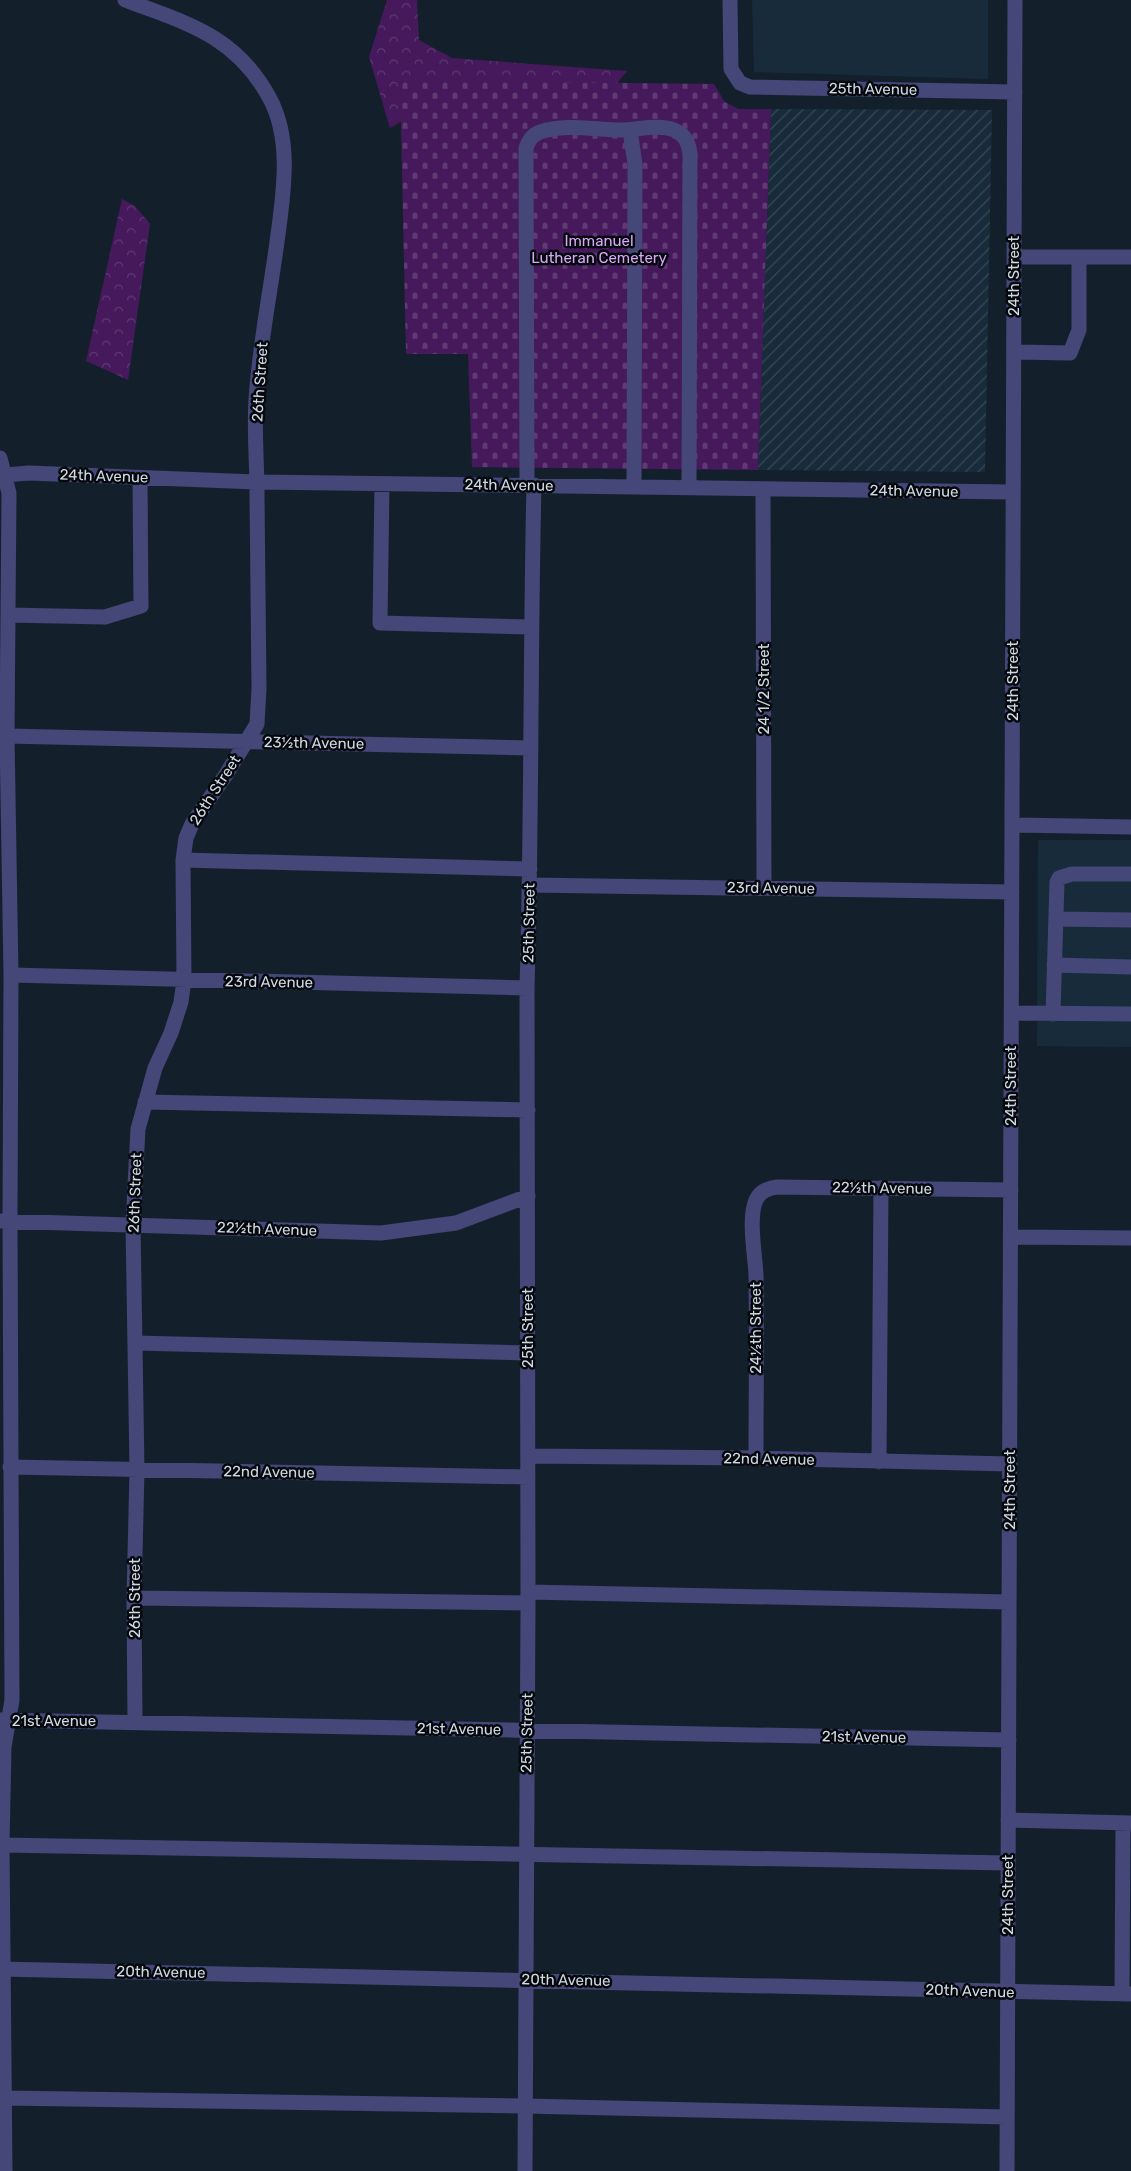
<svg xmlns="http://www.w3.org/2000/svg" width="1131" height="2171" viewBox="0 0 1131 2171" font-family="Rubik,sans-serif">
  <defs>
    <pattern id="industrial-furrows" width="10" height="10" patternUnits="userSpaceOnUse" patternTransform="scale(1.25)"><rect width="10" height="10" fill="#182b3a"/><path d="M-1 1l2-2M0 10L10 0M9 11l2-2" fill="none" stroke="#394956"/></pattern>
    <pattern id="forest-crowns" width="20" height="18" patternUnits="userSpaceOnUse" patternTransform="scale(1.25)"><rect width="20" height="18" fill="#45195c"/><path d="M2 6a3 3 0 1 1 6 0M12 15a3 3 0 1 1 6 0" fill="none" stroke="#5f3a73"/></pattern>
    <pattern id="cemetery-stones" width="16" height="16" patternUnits="userSpaceOnUse" patternTransform="scale(1.25)"><rect width="16" height="16" fill="#45195c"/><path d="M2 7V4a2 2 0 0 1 4 0v3zM10 15v-3a2 2 0 0 1 4 0v3z" fill="#5f3a73"/></pattern>
  </defs>
  <rect width="100%" height="100%" fill="#13202c"/>
  <path fill="#182b3a" d="M 752,0 L 988,0 L 988,79 L 754,72 Z
    M 1038,840 L 1131,840 L 1131,1047 L 1037,1046 Z"/>
  <path fill="url(#industrial-furrows)" d="M 771,109 L 992,110 L 985,472 L 758,470 Z"/>
  <path fill="url(#forest-crowns)" d="M 387,0 L 417,0 L 419,40 L 452,58 L 627,71 L 613,88 L 459,87 L 390,128 L 369,57 Z
    M 122,199 L 135,206 L 150,224 L 128,380 L 86,361 Z"/>
  <path fill="url(#cemetery-stones)" d="M 400,80 L 714,84 L 724,101 L 738,109 L 771,109 L 758,470 L 472,467 L 468,354 L 406,354 Z"/>
  <g fill="none" stroke-linecap="round" stroke-linejoin="round">
    <path stroke="#444778" stroke-width="15" d="M 125,0 C 186,23 235,35 269,97 C 293,140 283,196 277,242 C 270,294 259,348 256,400 C 254,431 257,463 257,494 C 258,559 258,624 259,689 L 257,724 L 225,776 L 192,824 L 186,838 L 183,860 L 184,980 L 181,1002 L 171,1033 L 155,1068 L 138,1129 L 133,1224 L 137,1470 L 134,1598 L 135,1722
      M 730,0 L 731,69 L 740,83 L 750,87 L 1015,92
      M 630,130 L 635,164 L 634,487
      M 1014,257 L 1131,257
      M 1014,352 L 1070,353 L 1079,330 L 1079,258
      M 0,458 L 9,493 L 7,736 L 11,975 L 10,1221 L 12,1700 L 4,1747 L 2,1845 L 5,2171
      M 5,475 L 29,473 L 257,482 L 1013,492
      M 382,484 L 380,623 L 531,627
      M 527,485 L 526,148 C 529,140 532,135 540,132 C 565,123 595,130 621,130 C 637,130 658,124 674,130 C 685,134 689,143 690,154 L 689,488
      M 763,489 L 764,888
      M 8,615 L 105,617 L 141,606 L 140,478
      M 7,736 L 530,748
      M 1012,825 L 1131,827
      M 183,860 L 530,869
      M 530,885 L 1012,892
      M 1056,919 L 1131,920
      M 1054,965 L 1131,967
      M 11,975 L 527,988
      M 1011,1013 L 1131,1014
      M 1053,1014 L 1057,882 L 1059,878 L 1072,874 L 1131,874
      M 145,1102 L 528,1110
      M 1,1221 L 381,1233 L 456,1223 L 528,1196
      M 1011,1237 L 1131,1238
      M 135,1343 L 528,1353
      M 528,1456 L 756,1458 L 1010,1464
      M 756,1458 C 756,1397 757,1336 756,1275 C 755,1254 748,1218 756,1200 C 760,1191 768,1188 777,1187 L 1011,1190
      M 879,1462 L 881,1188
      M 10,1467 L 528,1477
      M 528,1592 L 1009,1602
      M 134,1598 L 528,1603
      M 0,1720 L 1009,1740
      M 1008,1820 L 1131,1823
      M 2,1845 L 1008,1863
      M 0,1969 L 1131,1994
      M 1122,1993 L 1123,1823
      M 5,2098 L 524,2106 L 1007,2117
      M 525,2171 L 528,1603 L 527,988 C 532,820 530,653 534,485
      M 1007,2171 L 1015,0"/>
  </g>
  <g text-anchor="middle" dominant-baseline="central" stroke-width="5" stroke-linejoin="round" paint-order="stroke">
    <g font-size="15" fill="#d0d9e1" stroke="#05090e">
      <text transform="translate(873 89) rotate(1)">25th Avenue</text>
      <text transform="translate(1014 276) rotate(-90)">24th Street</text>
      <text transform="translate(260 382) rotate(-86)">26th Street</text>
      <text transform="translate(104 476) rotate(2)">24th Avenue</text>
      <text transform="translate(509 485) rotate(1)">24th Avenue</text>
      <text transform="translate(914 491) rotate(1)">24th Avenue</text>
      <text transform="translate(1013 681) rotate(-90)">24th Street</text>
      <text transform="translate(764 689) rotate(-90)">24 1/2 Street</text>
      <text transform="translate(314 743) rotate(1)">23½th Avenue</text>
      <text transform="translate(215 790) rotate(-57)">26th Street</text>
      <text transform="translate(771 888) rotate(1)">23rd Avenue</text>
      <text transform="translate(529 923) rotate(-89)">25th Street</text>
      <text transform="translate(269 982) rotate(1)">23rd Avenue</text>
      <text transform="translate(1011 1086) rotate(-90)">24th Street</text>
      <text transform="translate(882 1188) rotate(1)">22½th Avenue</text>
      <text transform="translate(135 1193) rotate(-88)">26th Street</text>
      <text transform="translate(267 1229) rotate(2)">22½th Avenue</text>
      <text transform="translate(528 1328) rotate(-90)">25th Street</text>
      <text transform="translate(756 1328) rotate(-90)">24½th Street</text>
      <text transform="translate(769 1459) rotate(1)">22nd Avenue</text>
      <text transform="translate(269 1472) rotate(1)">22nd Avenue</text>
      <text transform="translate(1010 1490) rotate(-90)">24th Street</text>
      <text transform="translate(135 1598) rotate(-90)">26th Street</text>
      <text x="54" y="1721">21st Avenue</text>
      <text transform="translate(459 1729) rotate(1)">21st Avenue</text>
      <text transform="translate(527 1733) rotate(-89)">25th Street</text>
      <text transform="translate(864 1737) rotate(1)">21st Avenue</text>
      <text transform="translate(1008 1895) rotate(-90)">24th Street</text>
      <text transform="translate(161 1972) rotate(1)">20th Avenue</text>
      <text transform="translate(566 1980) rotate(1)">20th Avenue</text>
      <text transform="translate(970 1991) rotate(2)">20th Avenue</text>
    </g>
    <g font-size="15" fill="#d8a8f7" stroke="#05090e">
      <text x="599" y="241">Immanuel<tspan x="599" dy="17">Lutheran Cemetery</tspan></text>
    </g>
  </g>
</svg>
